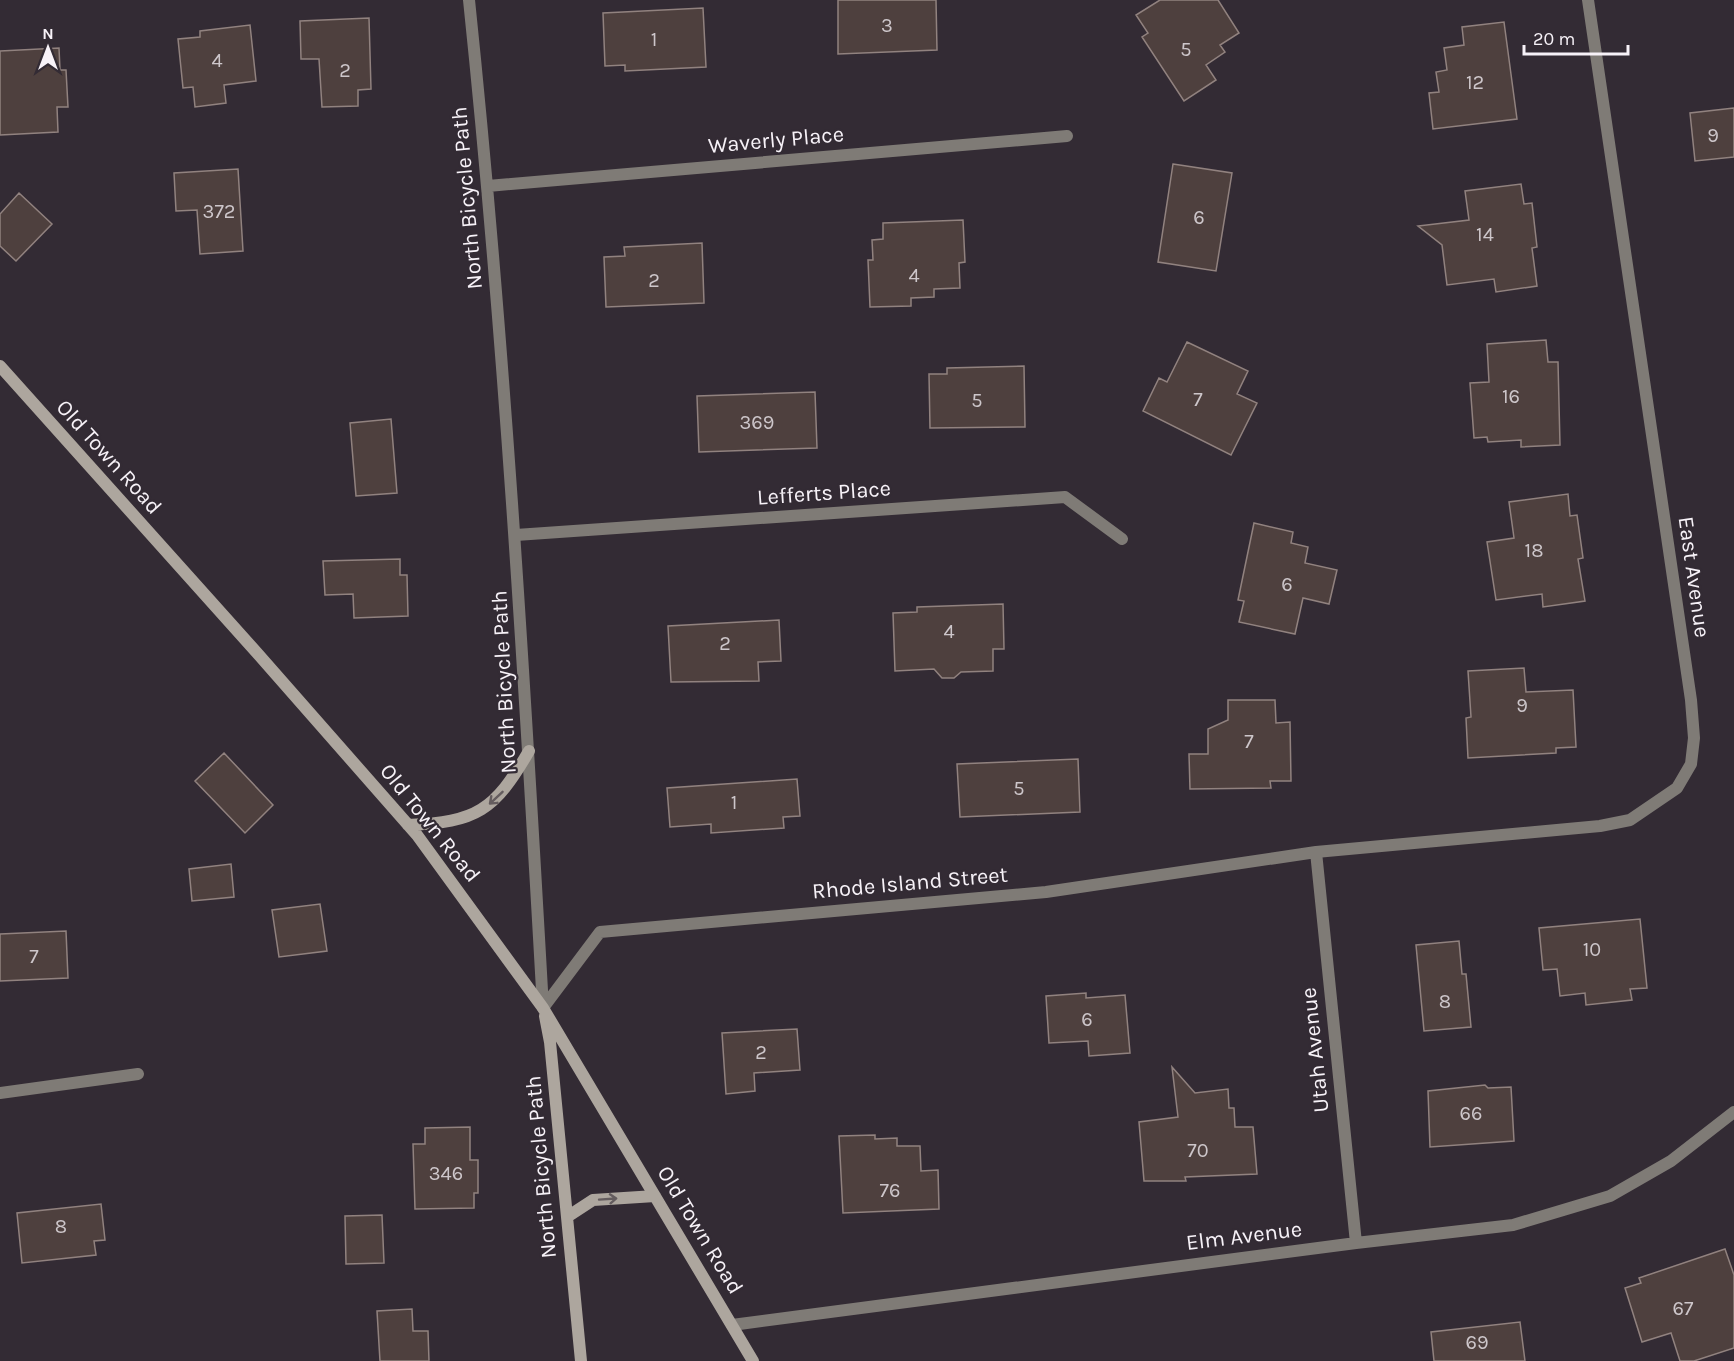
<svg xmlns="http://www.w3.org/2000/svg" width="1734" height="1361" viewBox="0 0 1734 1361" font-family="Karla,sans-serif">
  <rect width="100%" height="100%" fill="#332b34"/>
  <path fill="#4e403e" stroke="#91827f" stroke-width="1.5" d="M 838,0 L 936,0 L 937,50 L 838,54 Z
    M 1160,0 L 1218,0 L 1239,33 L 1220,45 L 1225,52 L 1206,65 L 1216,80 L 1184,101 L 1142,37 L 1148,33 L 1136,15 Z
    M 703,8 L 706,67 L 625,71 L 625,65 L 605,66 L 603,13 Z
    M 369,18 L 371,89 L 358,90 L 358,106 L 322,107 L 319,59 L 301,59 L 300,21 Z
    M 1504,22 L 1517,119 L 1433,129 L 1429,93 L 1439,92 L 1436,72 L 1447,70 L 1444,48 L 1464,45 L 1462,27 Z
    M 250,25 L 256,81 L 224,85 L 226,103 L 195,107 L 193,87 L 183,88 L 178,39 L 200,37 L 200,31 Z
    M 59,48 L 60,70 L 66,70 L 68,107 L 57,107 L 58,132 L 0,135 L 0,51 Z
    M 1734,108 L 1734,157 L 1695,161 L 1690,113 Z
    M 1173,164 L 1232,173 L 1216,271 L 1158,262 Z
    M 238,169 L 243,251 L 200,254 L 197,210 L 176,211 L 174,173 Z
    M 1521,184 L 1524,204 L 1532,203 L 1537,247 L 1532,248 L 1537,286 L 1496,292 L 1494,279 L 1447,285 L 1442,245 L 1418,226 L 1469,220 L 1465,191 Z
    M 19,193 L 52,224 L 16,261 L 0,246 L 0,214 Z
    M 963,220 L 965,262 L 959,263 L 960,288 L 934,289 L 934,297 L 911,298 L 911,306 L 870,307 L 868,260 L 873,260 L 872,240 L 883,239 L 883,223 Z
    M 702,243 L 704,303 L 606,307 L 604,257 L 625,256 L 624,247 Z
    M 1546,340 L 1548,362 L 1558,362 L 1560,445 L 1521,447 L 1521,440 L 1488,442 L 1487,437 L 1474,438 L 1470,383 L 1489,382 L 1487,344 Z
    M 1187,342 L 1248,371 L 1237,394 L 1257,403 L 1231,455 L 1143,411 L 1159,378 L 1167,382 Z
    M 1024,366 L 1025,427 L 930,428 L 929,374 L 947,374 L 947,368 Z
    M 815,392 L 817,448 L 699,452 L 697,396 Z
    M 391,419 L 397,493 L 356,496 L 350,423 Z
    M 1568,494 L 1570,516 L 1577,515 L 1583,558 L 1578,559 L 1585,601 L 1543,607 L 1542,594 L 1496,600 L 1487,542 L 1514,538 L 1509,502 Z
    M 1254,523 L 1293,532 L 1291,543 L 1308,547 L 1305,563 L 1337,570 L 1329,604 L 1303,598 L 1295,634 L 1239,622 L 1244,601 L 1238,600 Z
    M 400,559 L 400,575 L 407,575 L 408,616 L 354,618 L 353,594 L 325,595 L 323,561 Z
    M 1003,604 L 1004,649 L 993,649 L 993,671 L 961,672 L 954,678 L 942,678 L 934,669 L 895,671 L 893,613 L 917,612 L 917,607 Z
    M 779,620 L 781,661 L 758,662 L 759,681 L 671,682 L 668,626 Z
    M 1524,668 L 1526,692 L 1573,690 L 1576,747 L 1556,748 L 1556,753 L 1468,758 L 1466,718 L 1471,717 L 1468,671 Z
    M 1228,700 L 1275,700 L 1276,723 L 1290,722 L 1291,781 L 1270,781 L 1271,788 L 1190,789 L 1189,754 L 1208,754 L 1208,729 L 1228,720 Z
    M 224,753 L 273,805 L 245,833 L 195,781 Z
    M 1078,759 L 1080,812 L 960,817 L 957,764 Z
    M 797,779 L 800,816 L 783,817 L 784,828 L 711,833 L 711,824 L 670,827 L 667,788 Z
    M 231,864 L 234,897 L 192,901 L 189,869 Z
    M 320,904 L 327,951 L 279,957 L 272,910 Z
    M 1640,919 L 1647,988 L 1630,989 L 1632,1000 L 1586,1005 L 1585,993 L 1560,996 L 1557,969 L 1543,970 L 1539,928 Z
    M 66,931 L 68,978 L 0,981 L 0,934 Z
    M 1459,941 L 1462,974 L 1466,974 L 1471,1027 L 1424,1031 L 1416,945 Z
    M 1086,993 L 1086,998 L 1125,995 L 1130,1053 L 1089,1056 L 1088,1041 L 1049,1043 L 1046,996 Z
    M 797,1029 L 800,1070 L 754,1073 L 755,1091 L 726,1094 L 722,1033 Z
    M 1172,1067 L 1195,1093 L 1228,1089 L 1229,1108 L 1234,1108 L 1235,1127 L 1253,1127 L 1257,1174 L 1185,1177 L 1186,1181 L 1144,1181 L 1139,1122 L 1178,1117 Z
    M 1485,1085 L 1488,1088 L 1511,1087 L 1514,1141 L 1430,1147 L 1428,1091 Z
    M 470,1127 L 470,1160 L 478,1160 L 478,1193 L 474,1193 L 474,1208 L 415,1209 L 413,1144 L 425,1144 L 425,1128 Z
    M 875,1135 L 875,1139 L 897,1138 L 897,1146 L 920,1146 L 921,1171 L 938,1170 L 939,1209 L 843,1213 L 839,1136 Z
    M 101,1204 L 105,1240 L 94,1241 L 96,1255 L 22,1263 L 17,1213 Z
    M 382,1215 L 384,1263 L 346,1264 L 345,1216 Z
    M 1725,1249 L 1734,1275 L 1734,1348 L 1694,1361 L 1680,1361 L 1671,1333 L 1642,1342 L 1625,1288 L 1641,1283 L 1639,1278 Z
    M 412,1309 L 413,1331 L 428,1331 L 429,1361 L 380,1361 L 377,1311 Z
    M 1520,1322 L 1525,1361 L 1434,1361 L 1431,1332 Z"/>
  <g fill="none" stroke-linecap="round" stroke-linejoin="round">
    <path stroke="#7f7b76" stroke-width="12" d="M 469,0 C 504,335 524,671 543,1008
      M 488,186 L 1067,136
      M 516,535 L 1065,497 L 1122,539
      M 1316,852 L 1356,1243
      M 543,1008 L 600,932 L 1046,892 L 1316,852 L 1600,826 L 1630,820 L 1677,788 L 1691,764 L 1694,738 L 1691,700 L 1588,0
      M 0,1093 L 138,1074
      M 732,1325 L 1356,1243 L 1513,1225 L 1610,1196 L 1671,1161 L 1734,1112"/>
    <path stroke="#ada69e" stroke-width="12" d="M 0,366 L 258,654 L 417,835 L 543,1008 L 753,1361
      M 408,825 C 477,822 494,811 529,751
      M 545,1016 L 550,1042 L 581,1361
      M 567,1217 L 593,1200 L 655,1196"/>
  </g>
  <defs><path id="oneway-shaft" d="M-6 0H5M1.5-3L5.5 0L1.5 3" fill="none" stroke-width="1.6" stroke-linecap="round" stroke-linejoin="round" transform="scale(1.5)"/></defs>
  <g stroke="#645c5e">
    <use href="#oneway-shaft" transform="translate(496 798) rotate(137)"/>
    <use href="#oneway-shaft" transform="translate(608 1199) rotate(-4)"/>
  </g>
  <g text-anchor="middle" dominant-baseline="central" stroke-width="4.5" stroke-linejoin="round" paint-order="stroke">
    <g font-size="20" fill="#cdc6ca">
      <text x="887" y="25">3</text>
      <text x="654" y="39">1</text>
      <text x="1186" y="49">5</text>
      <text x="217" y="60">4</text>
      <text x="345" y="70">2</text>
      <text x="1475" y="82">12</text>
      <text x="1713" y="135">9</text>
      <text x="219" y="211">372</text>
      <text x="1199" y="217">6</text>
      <text x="1485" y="234">14</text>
      <text x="914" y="275">4</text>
      <text x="654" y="280">2</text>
      <text x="1511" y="396">16</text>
      <text x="1198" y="399">7</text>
      <text x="977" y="400">5</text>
      <text x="757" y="422">369</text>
      <text x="1534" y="550">18</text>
      <text x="1287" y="584">6</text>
      <text x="949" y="631">4</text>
      <text x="725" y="643">2</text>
      <text x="1522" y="705">9</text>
      <text x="1249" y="741">7</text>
      <text x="1019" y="788">5</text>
      <text x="734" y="802">1</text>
      <text x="1592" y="949">10</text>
      <text x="34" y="956">7</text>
      <text x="1445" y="1001">8</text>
      <text x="1087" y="1019">6</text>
      <text x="761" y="1052">2</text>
      <text x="1471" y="1113">66</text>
      <text x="1198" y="1150">70</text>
      <text x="446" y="1173">346</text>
      <text x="890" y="1190">76</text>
      <text x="61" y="1226">8</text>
      <text x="1683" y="1308">67</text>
      <text x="1477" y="1342">69</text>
    </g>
    <g font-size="22" fill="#f7f2f8" stroke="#332b34">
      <text transform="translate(776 140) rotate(-5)">Waverly Place</text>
      <text transform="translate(467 198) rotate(-95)">North Bicycle Path</text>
      <text transform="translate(109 457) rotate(48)">Old Town Road</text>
      <text transform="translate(824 493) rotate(-4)">Lefferts Place</text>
      <text transform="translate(1694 577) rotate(82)">East Avenue</text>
      <text transform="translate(504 682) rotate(-93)">North Bicycle Path</text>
      <text transform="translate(430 823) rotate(51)">Old Town Road</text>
      <text transform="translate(910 883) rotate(-5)">Rhode Island Street</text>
      <text transform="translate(1315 1050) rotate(-96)">Utah Avenue</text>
      <text transform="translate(541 1167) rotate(-95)">North Bicycle Path</text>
      <text transform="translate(700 1230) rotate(59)">Old Town Road</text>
      <text transform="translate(1244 1236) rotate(-7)">Elm Avenue</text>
    </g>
  </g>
  <g transform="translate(48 48)" stroke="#332b34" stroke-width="4.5" paint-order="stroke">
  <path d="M0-4.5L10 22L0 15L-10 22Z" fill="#f7f2f8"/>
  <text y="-9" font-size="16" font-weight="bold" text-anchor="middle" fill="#f7f2f8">N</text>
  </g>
  <path d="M1524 45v9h104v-9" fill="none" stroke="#f7f2f8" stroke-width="3"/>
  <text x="1533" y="45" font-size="18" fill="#f7f2f8" stroke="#332b34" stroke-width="4.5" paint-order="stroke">20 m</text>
</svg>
